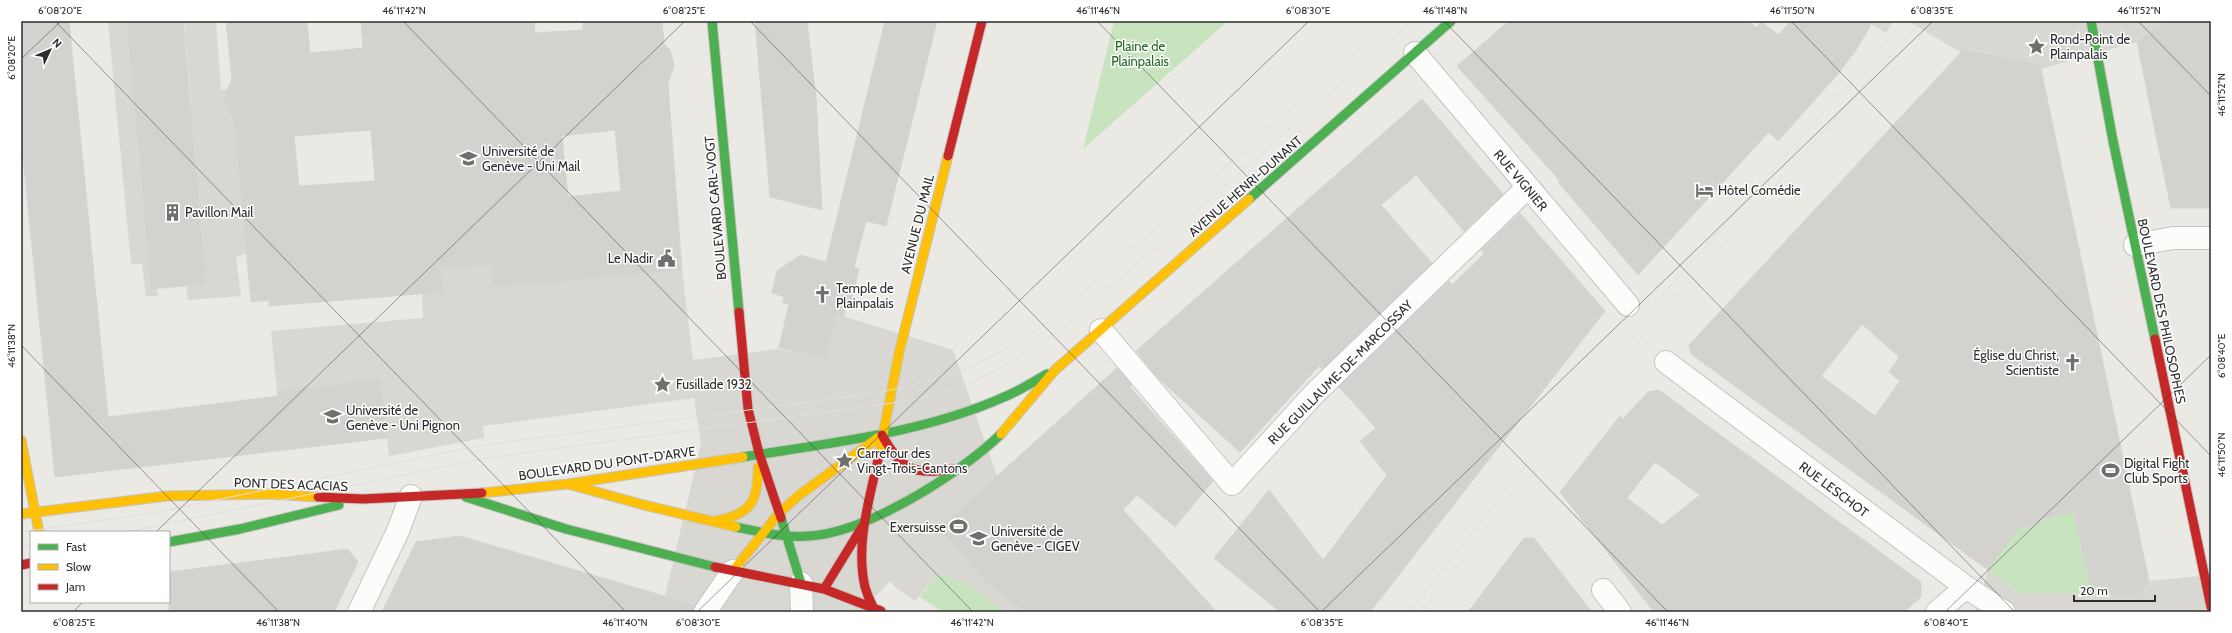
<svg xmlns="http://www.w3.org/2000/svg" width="2232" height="633" viewBox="0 0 2232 633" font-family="Cabin,sans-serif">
  <rect width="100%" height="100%" fill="#ebe9e4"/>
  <path fill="#c8e4bf" d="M 1114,21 L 1228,21 L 1083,149 Z
    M 2074,512 L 2092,594 L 2019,593 L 1988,570 L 2022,524 L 2028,526 L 2040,524 L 2042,519 Z
    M 938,574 L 965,582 L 1004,612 L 943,612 L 920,597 Z"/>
  <path fill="#d9d7d2" d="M 108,21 L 127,21 L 139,139 L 137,139 L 151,289 L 157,289 L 158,296 L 146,296 L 142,264 L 131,264 Z
    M 184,21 L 216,21 L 221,90 L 227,89 L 225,99 L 227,109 L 234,122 L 246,254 L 236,256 L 241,296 L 188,300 L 186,286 L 206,284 L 193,131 L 186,131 L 184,102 L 191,101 Z
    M 1873,21 L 1894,21 L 1886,33 L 1871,24 Z
    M 1908,21 L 2169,21 L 2137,42 L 2041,69 L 2034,63 L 1970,49 L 1960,52 Z
    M 491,264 L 492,287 L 682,270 L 693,360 L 777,349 L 826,358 L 836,314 L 953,350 L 997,476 L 939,528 L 986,582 L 1024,612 L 1004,612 L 965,582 L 938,574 L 915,601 L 895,587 L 890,581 L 861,612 L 715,612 L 665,596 L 701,444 L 694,398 L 483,426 L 484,438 L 389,456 L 380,380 L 277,392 L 271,331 L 423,318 L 422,294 L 443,291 L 440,267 Z
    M 1988,570 L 2019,593 L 2140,594 L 2149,581 L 2211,575 L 2211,612 L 1975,612 Z"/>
  <path fill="#d4d2cf" stroke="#d6d4d0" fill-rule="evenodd" d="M 21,21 L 69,21 L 108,417 L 278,396 L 277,392 L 380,380 L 387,438 L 55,477 L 21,137 Z
    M 127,21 L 183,21 L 206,284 L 151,289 Z
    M 226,21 L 307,21 L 310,53 L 363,48 L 361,21 L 534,21 L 535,33 L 583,30 L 583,21 L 662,21 L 664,44 L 670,50 L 674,65 L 668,84 L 682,270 L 492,287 L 491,264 L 440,267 L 443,292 L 269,306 L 269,300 L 251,302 L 234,122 L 223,100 L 232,79 ZM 371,130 L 375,181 L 299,186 L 294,136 ZM 615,130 L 621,191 L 568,197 L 562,136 Z
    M 755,21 L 807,21 L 816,98 L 822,210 L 770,197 Z
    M 885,21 L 937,21 L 886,226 L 866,221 L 854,268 L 859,269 L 850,307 L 845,305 L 844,317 L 836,314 L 826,358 L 779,348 L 789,304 L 783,303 L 784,297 L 772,293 L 777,271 L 800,255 L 825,262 L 825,266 Z
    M 1509,21 L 1749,21 L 1756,28 L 1761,22 L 1779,35 L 1790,21 L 1873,21 L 1856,50 L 1838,74 L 1778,141 L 1769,132 L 1638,275 L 1558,182 L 1560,181 L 1457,66 Z
    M 2169,21 L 2211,21 L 2211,208 L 2171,208 L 2167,189 L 2137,42 Z
    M 1964,49 L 2034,63 L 2041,69 L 2149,581 L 2140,594 L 2092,594 L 2074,512 L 2042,519 L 2040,524 L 2019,528 L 1988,570 L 1691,354 L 1689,345 ZM 1862,324 L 1899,357 L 1889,372 L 1900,381 L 1875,416 L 1821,376 Z
    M 1422,99 L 1503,194 L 1464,231 L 1416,175 L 1381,205 L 1432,263 L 1322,369 L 1319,366 L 1240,452 L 1158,378 L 1136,351 Z
    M 1520,213 L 1605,311 L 1370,612 L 1280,612 L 1214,558 L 1269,490 L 1323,560 L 1387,475 L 1360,441 L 1376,428 L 1339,387 L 1449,281 L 1452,285 L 1484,254 L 1481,250 Z
    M 1117,368 L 1132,385 L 1130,387 L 1213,481 L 1175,527 L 1137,495 L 1123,510 L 1217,612 L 1024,612 L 986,582 L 939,528 Z
    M 1659,390 L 1921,582 L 1921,597 L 1904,612 L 1654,612 L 1560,492 L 1620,416 L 1623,419 L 1648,392 ZM 1655,462 L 1700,495 L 1662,525 L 1627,498 Z
    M 460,536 L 695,605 L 693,612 L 382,612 L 416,542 Z
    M 1524,538 L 1534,538 L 1592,612 L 1468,612 Z
    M 348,549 L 358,562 L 334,612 L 169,612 L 169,572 Z"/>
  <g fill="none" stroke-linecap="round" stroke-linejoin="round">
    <defs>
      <path id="street" d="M 1415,53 L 1628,305
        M 2135,245 L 2173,238 L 2211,238
        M 1101,330 L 1232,484 L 1314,394 L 1527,188
        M 1666,362 L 1966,587 L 2004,612
        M 801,583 L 802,612
        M 1603,590 L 1620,612
        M 359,612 L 398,531 L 411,496
        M 705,612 L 733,571
        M 1937,612 L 1966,587"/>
      <path id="fast" d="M 712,21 L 739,312
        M 2091,21 L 2113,141 L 2155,339
        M 1249,199 L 1451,21
        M 743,457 C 829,443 924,433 1004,397 C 1019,391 1033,382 1047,374
        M 466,497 L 566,529 L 715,567
        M 781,518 L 801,583
        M 736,527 C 760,532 784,538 809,536 C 866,533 960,474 1001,434
        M 169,542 L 240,529 L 339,505"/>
      <path id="slow" d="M 1001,434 L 1055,370 L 1249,199
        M 21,440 L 39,532
        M 879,455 L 899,353 L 948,156
        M 568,484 L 644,505 L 736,527
        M 482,493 L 568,484 L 743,457
        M 21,514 L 167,496 L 270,494 L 318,497
        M 716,521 C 751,514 758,502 758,467
        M 733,571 L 779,513 L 798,496 L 879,437"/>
      <path id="jam" d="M 948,156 L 982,21
        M 739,312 L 748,409 L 759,453 L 781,518
        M 2155,339 L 2211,607
        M 882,435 C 901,469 913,476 952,469
        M 318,497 L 363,499 L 482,493
        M 21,565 L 31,563
        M 715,567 L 824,589 L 881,611
        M 824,589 L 862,527
        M 873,607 C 870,601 867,594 865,587 C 855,544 870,497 879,455"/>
    </defs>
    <use href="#street" stroke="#c5c4c3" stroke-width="24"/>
    <use href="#fast" stroke="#c5c4c3" stroke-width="11"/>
    <use href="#slow" stroke="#c5c4c3" stroke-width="11"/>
    <use href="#jam" stroke="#c5c4c3" stroke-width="11"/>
    <use href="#street" stroke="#fcfcfb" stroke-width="22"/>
    <use href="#fast" stroke="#4caf50" stroke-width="9"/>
    <use href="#slow" stroke="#ffc107" stroke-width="9"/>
    <use href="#jam" stroke="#c62828" stroke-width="9"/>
    <path stroke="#dfdfe0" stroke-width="1" d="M 21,532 L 153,513 L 477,446 L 869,394 C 937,383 998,360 1054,318 L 1391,21
      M 126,532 L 487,458 L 908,401 L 954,389 L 995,371 L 1040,345 L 1072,321 L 1412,21
      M 21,546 L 31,544
      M 1409,612 L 1650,309 L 1904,21
      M 1422,612 L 1659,317 L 1921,21"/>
  </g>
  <path fill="none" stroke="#2d2d2d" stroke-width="1" stroke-opacity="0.45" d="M 55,21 L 626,612M 403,21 L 973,612M 750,21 L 1320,612M 1097,21 L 1668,612M 1444,21 L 2015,612M 1791,21 L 2211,456M 2138,21 L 2211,96M 21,59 L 61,21M 21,345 L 279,612M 156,532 L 685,21M 73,612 L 83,602M 697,612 L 1309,21M 1321,612 L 1933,21M 1945,612 L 2211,355"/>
  <defs>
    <symbol id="sight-bare" viewBox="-9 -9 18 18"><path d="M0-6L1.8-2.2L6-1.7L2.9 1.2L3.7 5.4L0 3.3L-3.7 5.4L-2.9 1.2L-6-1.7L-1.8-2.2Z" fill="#706f6d" stroke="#fff" stroke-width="2.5" paint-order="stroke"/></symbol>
    <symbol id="university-bare" viewBox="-9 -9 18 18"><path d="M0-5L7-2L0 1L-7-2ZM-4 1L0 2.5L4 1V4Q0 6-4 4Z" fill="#706f6d" stroke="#fff" stroke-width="2.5" paint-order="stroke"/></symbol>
    <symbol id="hotel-bare" viewBox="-9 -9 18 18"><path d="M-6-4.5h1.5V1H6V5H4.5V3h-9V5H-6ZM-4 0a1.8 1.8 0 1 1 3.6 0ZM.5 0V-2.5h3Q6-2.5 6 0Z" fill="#706f6d" stroke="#fff" stroke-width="2.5" paint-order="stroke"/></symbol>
    <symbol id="building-bare" viewBox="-9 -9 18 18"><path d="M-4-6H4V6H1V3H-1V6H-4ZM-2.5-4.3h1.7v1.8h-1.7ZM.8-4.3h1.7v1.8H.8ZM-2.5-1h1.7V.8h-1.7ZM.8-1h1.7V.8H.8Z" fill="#706f6d" stroke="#fff" stroke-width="2.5" paint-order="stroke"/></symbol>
    <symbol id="civic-bare" viewBox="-9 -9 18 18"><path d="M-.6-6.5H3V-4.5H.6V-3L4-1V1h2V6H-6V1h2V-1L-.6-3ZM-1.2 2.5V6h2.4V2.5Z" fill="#706f6d" stroke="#fff" stroke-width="2.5" paint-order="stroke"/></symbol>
    <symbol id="church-bare" viewBox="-9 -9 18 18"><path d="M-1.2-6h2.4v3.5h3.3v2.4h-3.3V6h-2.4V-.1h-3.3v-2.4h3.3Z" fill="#706f6d" stroke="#fff" stroke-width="2.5" paint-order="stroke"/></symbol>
    <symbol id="stadium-bare" viewBox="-9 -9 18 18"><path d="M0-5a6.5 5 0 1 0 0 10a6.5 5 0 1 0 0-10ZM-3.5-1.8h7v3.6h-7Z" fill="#706f6d" stroke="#fff" stroke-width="2.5" paint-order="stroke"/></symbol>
  </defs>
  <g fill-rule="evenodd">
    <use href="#sight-bare" x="2024" y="34" width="25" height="25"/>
    <use href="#university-bare" x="456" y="146" width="25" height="25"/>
    <use href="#hotel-bare" x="1692" y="178" width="25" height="25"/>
    <use href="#building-bare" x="160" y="200" width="25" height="25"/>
    <use href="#civic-bare" x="654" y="246" width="25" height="25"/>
    <use href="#church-bare" x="810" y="282" width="25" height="25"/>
    <use href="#church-bare" x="2060" y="350" width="25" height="25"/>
    <use href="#sight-bare" x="650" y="372" width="25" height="25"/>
    <use href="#university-bare" x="320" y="404" width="25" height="25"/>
    <use href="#sight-bare" x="832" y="448" width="25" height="25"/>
    <use href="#stadium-bare" x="2098" y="458" width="25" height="25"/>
    <use href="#stadium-bare" x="946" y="514" width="25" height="25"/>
    <use href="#university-bare" x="966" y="526" width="25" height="25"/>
  </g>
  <g text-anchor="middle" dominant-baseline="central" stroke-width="3" stroke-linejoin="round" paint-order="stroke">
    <g font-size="13" fill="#2d2d2d" stroke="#fff" text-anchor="start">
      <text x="2050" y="39">Rond-Point de<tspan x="2050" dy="15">Plainpalais</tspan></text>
      <text x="482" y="151">Université de<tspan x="482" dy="15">Genève - Uni Mail</tspan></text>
      <text x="1718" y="190">Hôtel Comédie</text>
      <text x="185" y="212">Pavillon Mail</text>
      <text x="653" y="258" text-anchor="end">Le Nadir</text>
      <text x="836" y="288">Temple de<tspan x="836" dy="15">Plainpalais</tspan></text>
      <text x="2059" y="355" text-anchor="end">Église du Christ,<tspan x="2059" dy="15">Scientiste</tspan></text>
      <text x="676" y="384">Fusillade 1932</text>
      <text x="346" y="410">Université de<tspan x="346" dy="15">Genève - Uni Pignon</tspan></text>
      <text x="857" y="453">Carrefour des<tspan x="857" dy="15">Vingt-Trois-Cantons</tspan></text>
      <text x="2124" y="463">Digital Fight<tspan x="2124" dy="15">Club Sports</tspan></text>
      <text x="946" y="527" text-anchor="end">Exersuisse</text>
      <text x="991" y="531">Université de<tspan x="991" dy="15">Genève - CIGEV</tspan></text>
    </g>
    <g font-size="13" fill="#226720" stroke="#fff">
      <text x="1140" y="46">Plaine de<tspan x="1140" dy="15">Plainpalais</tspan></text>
    </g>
    <g font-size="13" fill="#2d2d2d" stroke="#fff">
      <text transform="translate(1521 180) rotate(50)">RUE VIGNIER</text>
      <text transform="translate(1245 186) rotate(-41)">AVENUE HENRI-DUNANT</text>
      <text transform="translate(715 208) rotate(-95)">BOULEVARD CARL-VOGT</text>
      <text transform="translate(917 224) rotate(-76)">AVENUE DU MAIL</text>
      <text transform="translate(2162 311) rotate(78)">BOULEVARD DES PHILOSOPHES</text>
      <text transform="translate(1340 372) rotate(-45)">RUE GUILLAUME-DE-MARCOSSAY</text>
      <text transform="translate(607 463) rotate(-8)">BOULEVARD DU PONT-D'ARVE</text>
      <text transform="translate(291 484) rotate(2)">PONT DES ACACIAS</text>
      <text transform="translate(1834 489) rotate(37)">RUE LESCHOT</text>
    </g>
  </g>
  <rect width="2232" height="633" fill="none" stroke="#ffffff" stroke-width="44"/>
  <rect x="30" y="531" width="140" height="72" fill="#ffffff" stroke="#ababab"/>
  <rect x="38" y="544" width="20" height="6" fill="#4caf50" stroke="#ababab"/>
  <text x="66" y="551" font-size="12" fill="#2d2d2d">Fast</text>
  <rect x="38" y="564" width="20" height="6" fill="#ffc107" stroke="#ababab"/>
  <text x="66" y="571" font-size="12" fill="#2d2d2d">Slow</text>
  <rect x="38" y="584" width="20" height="6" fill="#c62828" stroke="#ababab"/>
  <text x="66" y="591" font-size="12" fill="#2d2d2d">Jam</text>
  <g transform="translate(50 50) rotate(46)" stroke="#ffffff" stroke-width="3" paint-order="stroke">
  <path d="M0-3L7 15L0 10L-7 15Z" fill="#2d2d2d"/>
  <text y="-6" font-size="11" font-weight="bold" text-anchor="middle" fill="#2d2d2d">N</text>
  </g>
  <path d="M2074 595v6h81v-6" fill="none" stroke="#2d2d2d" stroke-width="2"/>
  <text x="2080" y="595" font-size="12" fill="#2d2d2d" stroke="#ffffff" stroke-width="3" paint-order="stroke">20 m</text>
  <rect x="22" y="22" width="2188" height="589" fill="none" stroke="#2d2d2d" stroke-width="1.5"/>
  <g font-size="10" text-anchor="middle" fill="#2d2d2d">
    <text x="60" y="14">6°08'20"E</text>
    <text x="404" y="14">46°11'42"N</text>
    <text x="684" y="14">6°08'25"E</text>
    <text x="1098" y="14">46°11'46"N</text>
    <text x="1308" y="14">6°08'30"E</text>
    <text x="1445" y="14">46°11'48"N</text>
    <text x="1792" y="14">46°11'50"N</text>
    <text x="1932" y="14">6°08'35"E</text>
    <text x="2139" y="14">46°11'52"N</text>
    <text transform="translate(11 58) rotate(-90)" y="4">6°08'20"E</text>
    <text transform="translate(2221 95) rotate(-90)" y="4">46°11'52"N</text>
    <text transform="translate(11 346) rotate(-90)" y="4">46°11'38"N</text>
    <text transform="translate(2221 356) rotate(-90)" y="4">6°08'40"E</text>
    <text transform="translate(2221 455) rotate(-90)" y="4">46°11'50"N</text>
    <text x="74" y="626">6°08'25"E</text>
    <text x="278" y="626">46°11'38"N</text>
    <text x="625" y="626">46°11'40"N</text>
    <text x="698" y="626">6°08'30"E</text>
    <text x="972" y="626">46°11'42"N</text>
    <text x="1322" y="626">6°08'35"E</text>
    <text x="1667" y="626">46°11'46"N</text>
    <text x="1946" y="626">6°08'40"E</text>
  </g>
</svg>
